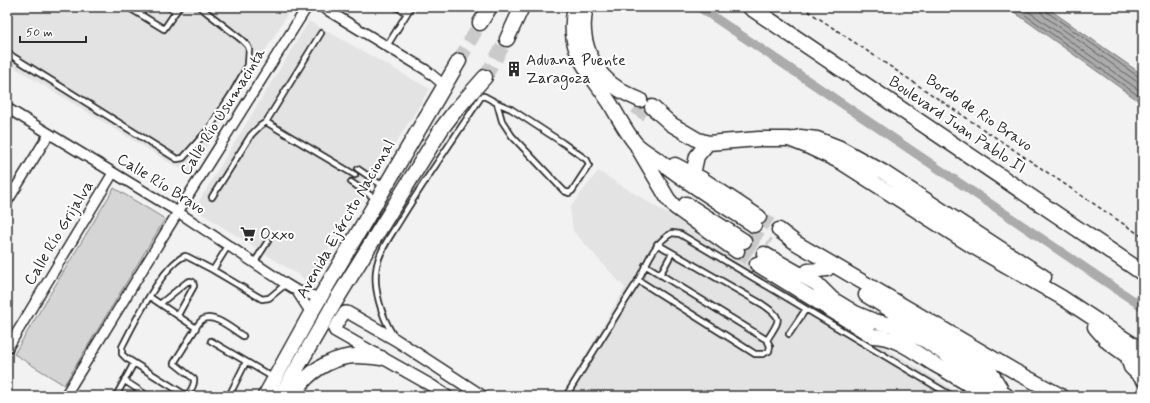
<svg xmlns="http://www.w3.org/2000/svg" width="1150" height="403" viewBox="0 0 1150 403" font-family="Mynerve,sans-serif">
  <rect width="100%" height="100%" fill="#f2f2f2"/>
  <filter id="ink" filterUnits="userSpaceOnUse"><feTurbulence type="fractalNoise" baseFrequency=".025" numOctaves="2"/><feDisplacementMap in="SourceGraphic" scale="8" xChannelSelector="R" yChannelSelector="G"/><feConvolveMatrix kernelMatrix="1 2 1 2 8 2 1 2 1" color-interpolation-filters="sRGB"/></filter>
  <g filter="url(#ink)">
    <path fill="#e3e3e3" d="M 7,7 L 284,7 L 287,15 L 190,175 L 7,63 Z
      M 309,21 L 430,89 L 308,281 L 194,209 Z
      M 598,171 L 964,396 L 562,396 L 625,288 L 573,231 L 570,208 Z"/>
    <path fill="#d5d5d5" stroke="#808080" d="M 114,188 L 165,219 L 64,385 L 14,354 Z"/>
    <path fill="#ababab" stroke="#787878" d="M 1007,7 L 1046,7 L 1143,75 L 1143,104 Z"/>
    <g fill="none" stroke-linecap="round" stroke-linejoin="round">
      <path stroke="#5e5e5e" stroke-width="1" d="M 1014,7 L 1143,99
        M 1022,7 L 1143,93
        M 1040,7 L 1041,12 L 1044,16 L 1136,81 L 1143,83
        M 1045,7 L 1047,12 L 1139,77 L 1143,78"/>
      <path stroke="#ababab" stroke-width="9" d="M 699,7 L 1143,307"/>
      <path stroke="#cacaca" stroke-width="14" stroke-dasharray="14 7" stroke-linecap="butt" d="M 459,61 L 480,23
        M 485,77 L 507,39
        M 635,107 L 647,115
        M 759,217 L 779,230
        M 749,232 L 769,245
        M 744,241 L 764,254
        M 737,251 L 757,264"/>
      <defs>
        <path id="service" d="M 128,7 L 164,29 L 179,7
          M 169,7 L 176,12
          M 396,7 L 407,13
          M 387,46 L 411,7
          M 7,53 L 177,159 L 183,158 L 208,130 L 231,95 L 248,65 L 249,49 L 247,45 L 242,40 L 200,7
          M 266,122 L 355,175
          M 358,169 L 383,186
          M 351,182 L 376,199
          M 212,197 L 251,135 L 260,126 L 266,122 L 321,33
          M 657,244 L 762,304 C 784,319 780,319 767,340
          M 228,246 L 213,270 L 262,299 L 269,298 L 286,284
          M 254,263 L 268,241
          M 660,275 L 672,253
          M 638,280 L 755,354 L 763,354 L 769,351 L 770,346 L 767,340 L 645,265
          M 150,297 L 196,328 L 174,363 L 194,379 C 195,386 190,391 187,396 L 126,358 L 122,354 L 122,347 C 133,325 163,264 185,256 L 188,257 L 213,270
          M 161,303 L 187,282 L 191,281 L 193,282 L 194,286 L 178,315
          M 196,328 C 197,325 200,322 202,320 C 213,312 233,330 243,336
          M 789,334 L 806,309
          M 393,335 C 382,317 372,287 377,265 C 380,250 391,235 399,222 C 425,179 454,139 481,97 L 484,96 L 497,103 L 511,109 L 563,143 L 587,160 L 589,165 L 572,191 L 569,193 L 564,191 L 512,136 L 502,121 L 497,103
          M 211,341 L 274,378
          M 125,381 L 148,396
          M 116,396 L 134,363
          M 231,396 L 230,394 L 246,362
          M 566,396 C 589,359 612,321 636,284 C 647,265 652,244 672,233 L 680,234 L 952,396"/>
        <path id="minor" d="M 322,7 L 426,70 L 444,85
          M 7,108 L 178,212 L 286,284 L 296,290 L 320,298
          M 7,202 L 49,134
          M 296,290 L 311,313
          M 7,349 L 113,173
          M 65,396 L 178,212 L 307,7"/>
        <path id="tertiary" d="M 447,396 L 432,386 L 335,331 L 334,329 L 345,312 L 347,312 L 396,340 L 482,396"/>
        <path id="primary" d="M 575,7 C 565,52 588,69 610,103 C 617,115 627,134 636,144 C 642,150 651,155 658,160 C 689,184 721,204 754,225
          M 586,7 C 578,39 592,73 620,90 C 626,94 633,97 640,100
          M 480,23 L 490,7
          M 507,39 L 522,7
          M 652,107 L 671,124 L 698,140 L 708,143 L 759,139 L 789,139 L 807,146 L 841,162 L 974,247 L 1061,297 L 1143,351
          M 796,138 L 800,137 L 817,139 L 840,148 L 883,172 L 1044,277
          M 638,148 L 668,199 L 675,207 L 737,251
          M 675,165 L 702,179 L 759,217
          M 693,174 L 697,156 L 708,143
          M 686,204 L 744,241
          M 779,230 L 796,243 L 1016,372 L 1061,396
          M 764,254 L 817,284 L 832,299 L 855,313 L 874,321 L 892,325 L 926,341 L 1007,396
          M 757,264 L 873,336 C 895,336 916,353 934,364 C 952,374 969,384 986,396
          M 808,271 L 827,269
          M 866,295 L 989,370 L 1000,388
          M 1095,327 L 1108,342 L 1143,367
          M 1129,361 L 1131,367 L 1143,379
          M 265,396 L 311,313 L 459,61
          M 281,396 L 335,302 L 442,128 L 455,111 L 485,77
          M 294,396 C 296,392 299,387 302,383 C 314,368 337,356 356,356 C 365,356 373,357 381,358"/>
        <path id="trunk" d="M 750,7 L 1143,273"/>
      </defs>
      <use href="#service" stroke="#2b2b2b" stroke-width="8"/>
      <use href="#minor" stroke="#2b2b2b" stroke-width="12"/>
      <use href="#tertiary" stroke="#2b2b2b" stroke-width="14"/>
      <use href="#primary" stroke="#2b2b2b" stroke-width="17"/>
      <use href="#trunk" stroke="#2b2b2b" stroke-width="18"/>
      <path stroke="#2b2b2b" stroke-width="1.5" stroke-dasharray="4 3" stroke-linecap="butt" d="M 802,7 L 1143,237"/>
      <use href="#service" stroke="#fff" stroke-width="4.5"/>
      <use href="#minor" stroke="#fff" stroke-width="9"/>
      <use href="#tertiary" stroke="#fff" stroke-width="11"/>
      <use href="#primary" stroke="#fff" stroke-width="14"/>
      <use href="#trunk" stroke="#fff" stroke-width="15"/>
    </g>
  </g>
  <defs>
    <symbol id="building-bare" viewBox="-9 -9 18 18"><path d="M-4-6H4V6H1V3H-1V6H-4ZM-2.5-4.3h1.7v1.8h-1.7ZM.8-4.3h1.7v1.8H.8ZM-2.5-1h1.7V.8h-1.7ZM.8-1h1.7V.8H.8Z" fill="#2b2b2b" stroke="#fff" stroke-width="2.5" paint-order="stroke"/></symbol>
    <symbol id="supermarket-bare" viewBox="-9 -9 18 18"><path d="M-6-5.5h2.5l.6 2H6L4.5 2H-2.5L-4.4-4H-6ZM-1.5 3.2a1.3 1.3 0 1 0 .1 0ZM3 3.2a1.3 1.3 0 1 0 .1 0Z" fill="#2b2b2b" stroke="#fff" stroke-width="2.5" paint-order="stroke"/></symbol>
  </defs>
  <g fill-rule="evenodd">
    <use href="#building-bare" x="503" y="58" width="22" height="22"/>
    <use href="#supermarket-bare" x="237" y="223" width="22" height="22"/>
  </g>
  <g text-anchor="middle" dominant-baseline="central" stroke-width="4" stroke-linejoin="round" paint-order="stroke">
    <g font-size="16" fill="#2b2b2b" stroke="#fff" text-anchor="start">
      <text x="526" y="60">Aduana Puente<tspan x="526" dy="18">Zaragoza</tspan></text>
      <text x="260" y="234">Oxxo</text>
    </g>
    <g font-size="16" fill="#2b2b2b" stroke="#fff">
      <text transform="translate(223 112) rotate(-58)">Calle Río Usumacinta</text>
      <text transform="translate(979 113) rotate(34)">Bordo de Rio Bravo</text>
      <text transform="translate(957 125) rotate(34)">Boulevard Juan Pablo II</text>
      <text transform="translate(161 184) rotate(32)">Calle Río Bravo</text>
      <text transform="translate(346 219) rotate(-60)">Avenida Ejército Nacional</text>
      <text transform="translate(59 233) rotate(-59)">Calle Río Grijalva</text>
    </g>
  </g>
  <rect width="1150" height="403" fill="none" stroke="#fff" stroke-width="24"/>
  <rect x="12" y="12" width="1126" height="379" fill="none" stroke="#2b2b2b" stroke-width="1.5" filter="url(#ink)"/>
  <path d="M20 36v6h66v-6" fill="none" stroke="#2b2b2b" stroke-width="2"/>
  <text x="26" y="36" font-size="12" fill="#2b2b2b" stroke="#ffffff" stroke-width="3" paint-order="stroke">50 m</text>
</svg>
